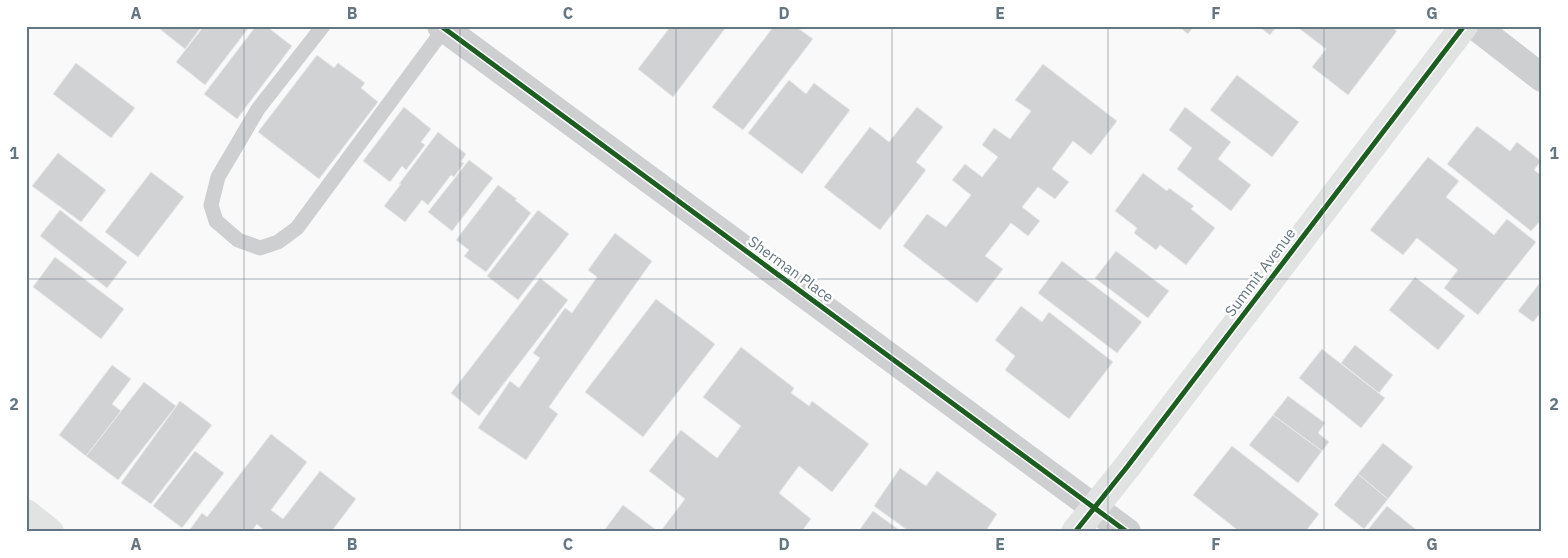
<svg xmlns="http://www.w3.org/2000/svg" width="1568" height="558" viewBox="0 0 1568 558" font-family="'IBM Plex Sans',sans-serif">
  <rect width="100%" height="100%" fill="#f9f9f9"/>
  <path fill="#d0d2d3" stroke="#e8e8e8" d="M 156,26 L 202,26 L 185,49 Z
    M 204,26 L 250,26 L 205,85 L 176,62 Z
    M 256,26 L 266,26 L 292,46 L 237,119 L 204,94 Z
    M 671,26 L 727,26 L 673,97 L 638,69 Z
    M 774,26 L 795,26 L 813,39 L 743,130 L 712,107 Z
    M 1178,26 L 1194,26 L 1188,34 Z
    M 1258,26 L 1277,26 L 1270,35 Z
    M 1296,26 L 1390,26 L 1397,31 L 1348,95 L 1312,67 L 1326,49 Z
    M 317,55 L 334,68 L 338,63 L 365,83 L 361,88 L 378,102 L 319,179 L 258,132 Z
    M 76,63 L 135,108 L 111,138 L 53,94 Z
    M 1043,64 L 1117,121 L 1091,155 L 1073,141 L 1052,169 L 1069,182 L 1055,199 L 1038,187 L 1022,207 L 1040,221 L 1028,236 L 1011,223 L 985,256 L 1003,269 L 977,303 L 903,246 L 927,214 L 946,227 L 971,195 L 952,180 L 965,164 L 982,177 L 998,157 L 982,145 L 994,128 L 1010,139 L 1031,111 L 1015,100 Z
    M 1237,75 L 1299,122 L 1272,157 L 1210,110 Z
    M 789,80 L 806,94 L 814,83 L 850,110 L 802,174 L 748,133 Z
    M 404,107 L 431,129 L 421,142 L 425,145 L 406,170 L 402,166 L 390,182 L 363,161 Z
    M 917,107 L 943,127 L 916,162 L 926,170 L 880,230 L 824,187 L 870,127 L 889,142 Z
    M 1185,107 L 1231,142 L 1218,159 L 1251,185 L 1231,211 L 1177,169 L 1192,148 L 1169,130 Z
    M 1477,126 L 1510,151 L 1517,142 L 1541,161 L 1534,170 L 1542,176 L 1542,219 L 1531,231 L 1447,164 Z
    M 438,132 L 466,154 L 461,162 L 464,163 L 454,177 L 451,175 L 428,205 L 422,200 L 405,222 L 384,206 L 401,184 L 399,184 Z
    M 58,153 L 106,190 L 81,222 L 32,186 Z
    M 1428,157 L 1459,181 L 1446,197 L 1494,235 L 1507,219 L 1536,242 L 1478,315 L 1444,288 L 1458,270 L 1417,238 L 1403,255 L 1370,230 Z
    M 469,160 L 493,178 L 452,231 L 428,212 Z
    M 151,172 L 184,197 L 138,257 L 105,232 Z
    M 1143,173 L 1167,191 L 1169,188 L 1194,206 L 1191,209 L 1215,228 L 1186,265 L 1160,245 L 1156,250 L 1134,233 L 1137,228 L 1115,211 Z
    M 498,185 L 517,199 L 515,200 L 531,213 L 486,272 L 464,256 L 469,250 L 456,240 Z
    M 60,210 L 127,262 L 107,288 L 40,236 Z
    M 538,210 L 569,234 L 518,300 L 487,276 Z
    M 615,233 L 652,261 L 549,407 L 558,414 L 526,460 L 478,428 L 510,381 L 519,388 L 540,358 L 533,353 L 565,308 L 572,313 L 597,277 L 588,270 Z
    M 1116,251 L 1169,291 L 1148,318 L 1095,278 Z
    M 55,257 L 124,309 L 101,339 L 33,287 Z
    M 1062,261 L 1142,322 L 1117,353 L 1038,293 Z
    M 1415,277 L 1465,316 L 1438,350 L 1389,310 Z
    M 540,278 L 568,300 L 479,416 L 451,393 Z
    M 1539,284 L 1542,286 L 1542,311 L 1533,322 L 1518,311 Z
    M 656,299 L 715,344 L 643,437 L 585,392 Z
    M 1021,306 L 1042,322 L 1049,312 L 1113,362 L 1069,419 L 1005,370 L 1015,356 L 995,340 Z
    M 1355,345 L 1393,375 L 1379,393 L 1341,363 Z
    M 741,347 L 794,388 L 791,393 L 809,406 L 812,401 L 869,444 L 832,492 L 799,466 L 779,493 L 811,519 L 801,532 L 660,532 L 685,499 L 649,471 L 681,430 L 717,458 L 741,426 L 703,397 Z
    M 1322,349 L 1385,398 L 1361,428 L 1299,378 Z
    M 112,365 L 131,379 L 112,404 L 121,411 L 86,456 L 59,435 Z
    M 144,382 L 176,406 L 118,480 L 86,456 Z
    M 1288,396 L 1325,423 L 1318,433 L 1329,442 L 1322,451 L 1273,415 Z
    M 180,401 L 212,425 L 151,504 L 121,483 Z
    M 1273,415 L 1322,451 L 1298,483 L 1249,445 Z
    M 271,434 L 307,462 L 271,510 L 283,519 L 320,471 L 356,499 L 331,532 L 266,532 L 257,524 L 251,532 L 188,532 L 202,513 L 207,517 Z
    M 1383,443 L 1413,467 L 1388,499 L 1358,474 Z
    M 1232,446 L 1319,514 L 1305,532 L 1240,532 L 1193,495 Z
    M 195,451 L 224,473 L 182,528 L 153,506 Z
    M 900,468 L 926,486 L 937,471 L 997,514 L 985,532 L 910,532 L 874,506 Z
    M 1358,474 L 1388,499 L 1364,529 L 1334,505 Z
    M 623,505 L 659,532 L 603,532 Z
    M 1387,506 L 1419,532 L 1366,532 Z
    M 873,511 L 902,532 L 858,532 Z"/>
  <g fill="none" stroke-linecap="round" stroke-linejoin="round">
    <path stroke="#cecfd0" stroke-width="15" d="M 323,26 L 258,109 L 218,177 L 211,205 L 216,221 L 238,240 L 260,248 L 278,242 L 297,228 L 444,29"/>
    <path stroke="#cecfd0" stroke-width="28" d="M 441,26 L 1127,532
      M 1475,26 L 1542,78"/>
    <path stroke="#e1e2e2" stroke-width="28" d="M 26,513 L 50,532
      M 1075,532 L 1127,467 L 1464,26"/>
    <defs>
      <path id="cycleway" d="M 441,26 L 1127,532
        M 1075,532 L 1127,467 L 1464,26"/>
    </defs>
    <use href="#cycleway" stroke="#fff" stroke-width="8"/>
    <use href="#cycleway" stroke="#1b5e20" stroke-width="5"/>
  </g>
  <path fill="none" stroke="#657683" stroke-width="1" stroke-opacity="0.55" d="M 244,26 L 244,532M 460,26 L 460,532M 676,26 L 676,532M 892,26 L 892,532M 1108,26 L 1108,532M 1324,26 L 1324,532M 26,279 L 1542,279"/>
  <g text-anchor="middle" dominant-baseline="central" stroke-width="5" stroke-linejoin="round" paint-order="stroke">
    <g font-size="15" fill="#657683" stroke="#fff">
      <text transform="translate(791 269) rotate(36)">Sherman Place</text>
      <text transform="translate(1260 272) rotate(-53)">Summit Avenue</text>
    </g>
  </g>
  <rect width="1568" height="558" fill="none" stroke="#ffffff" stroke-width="55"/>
  <rect x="28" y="28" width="1512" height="502" fill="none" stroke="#657683" stroke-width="2"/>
  <g font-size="16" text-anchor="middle" font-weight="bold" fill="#657683">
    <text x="136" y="19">A</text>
    <text x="352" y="19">B</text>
    <text x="568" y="19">C</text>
    <text x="784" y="19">D</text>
    <text x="1000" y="19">E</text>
    <text x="1216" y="19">F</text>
    <text x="1432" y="19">G</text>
    <text x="14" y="159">1</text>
    <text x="1554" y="159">1</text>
    <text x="14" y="410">2</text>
    <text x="1554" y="410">2</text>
    <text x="136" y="550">A</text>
    <text x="352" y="550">B</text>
    <text x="568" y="550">C</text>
    <text x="784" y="550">D</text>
    <text x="1000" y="550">E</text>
    <text x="1216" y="550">F</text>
    <text x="1432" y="550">G</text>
  </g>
</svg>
